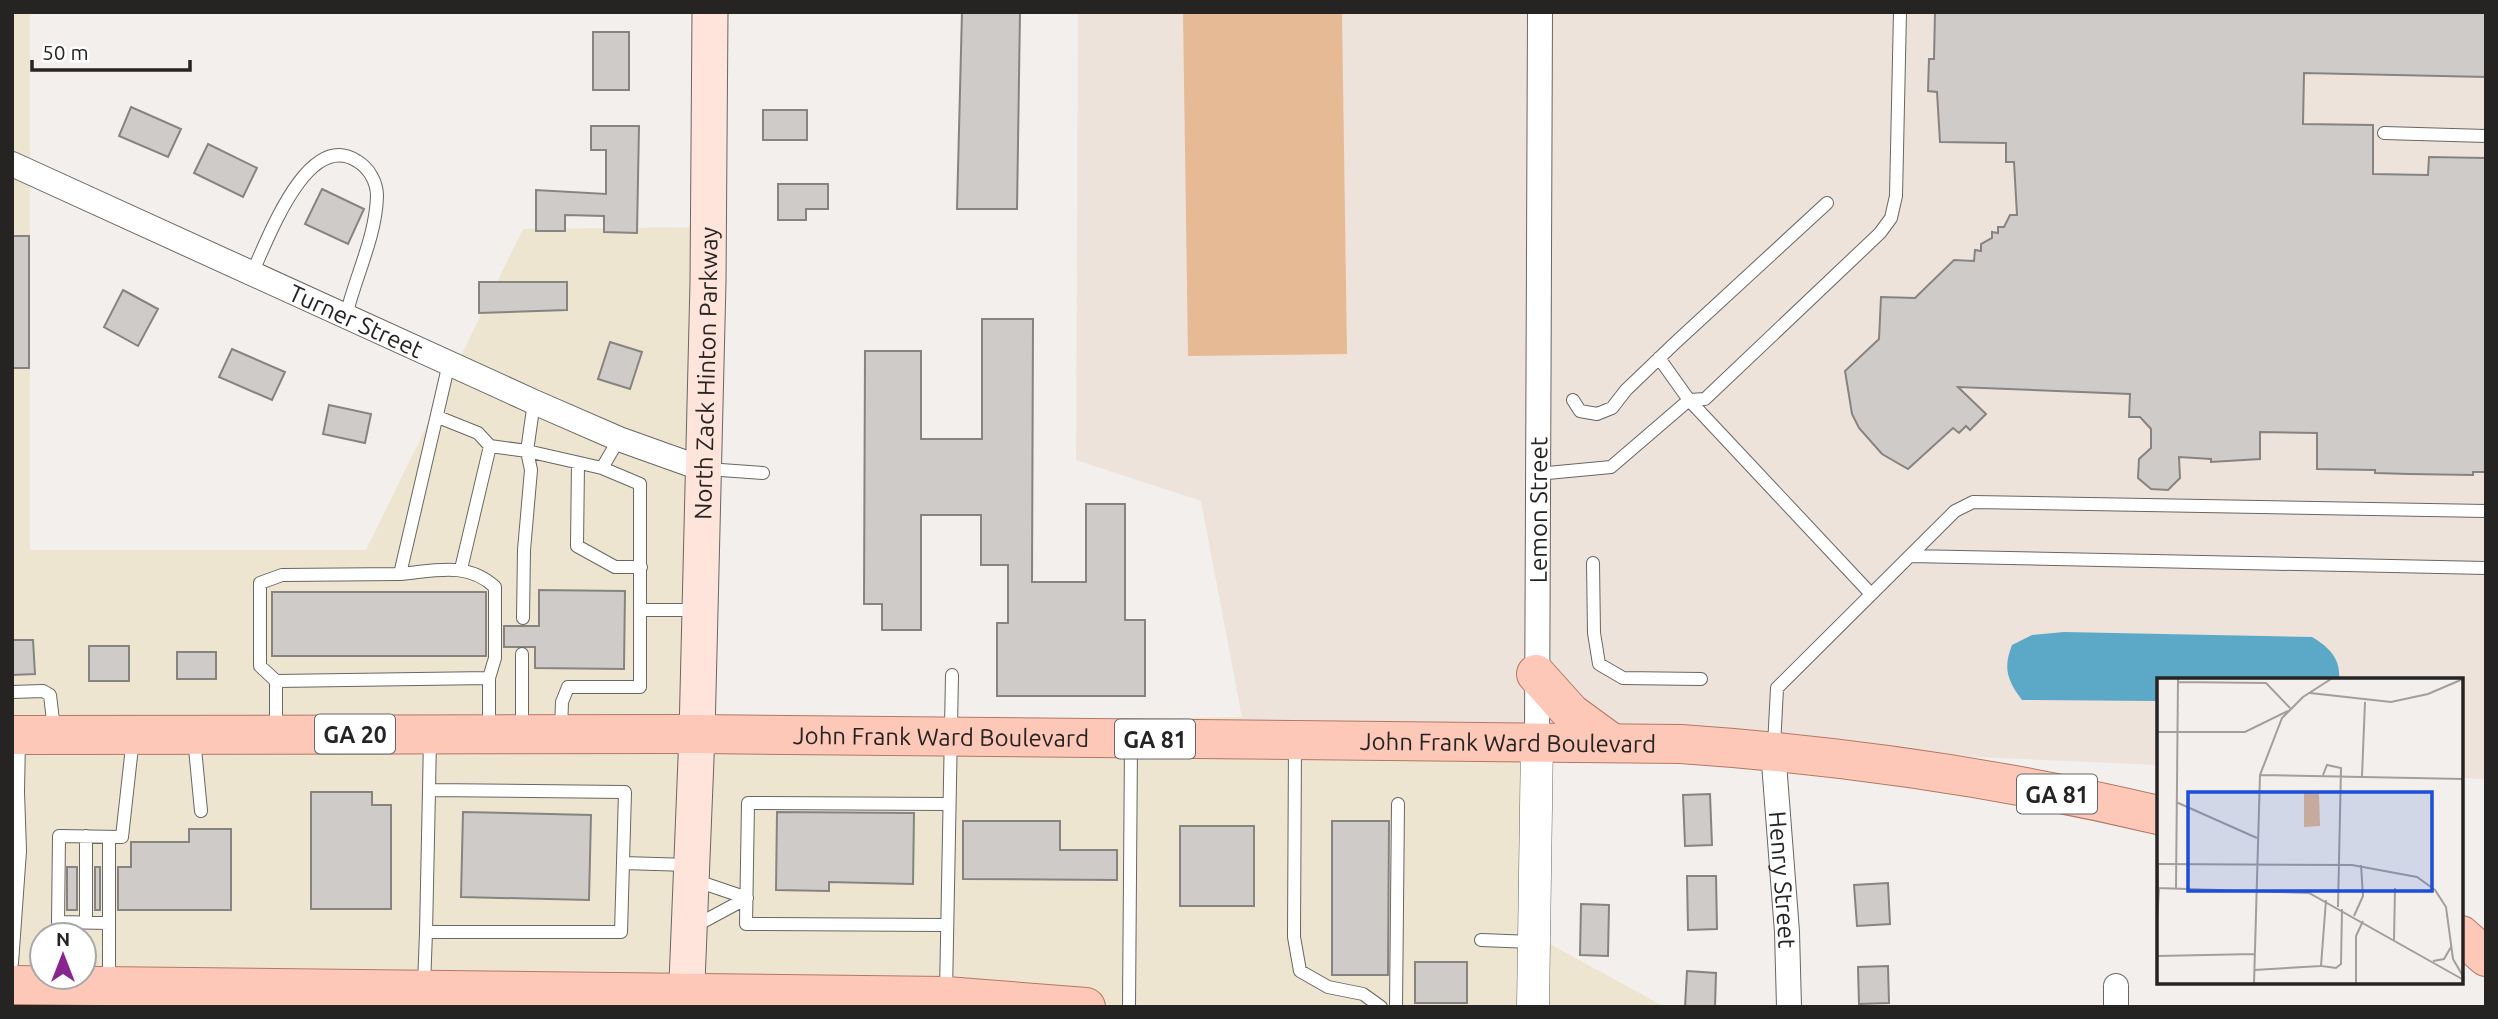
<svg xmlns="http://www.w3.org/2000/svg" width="2498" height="1019" viewBox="0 0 2498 1019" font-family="Ubuntu,sans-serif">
  <rect width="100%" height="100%" fill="#f3efec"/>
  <path fill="#eee5d0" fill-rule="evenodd" d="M 12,12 L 30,12 L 30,550 L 366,550 L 523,229 L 708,227 L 693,725 L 1531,713 L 1537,937 L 1665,1007 L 12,1007 ZM 42,935 L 84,935 L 84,977 L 42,977 Z"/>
  <path fill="#eee3db" d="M 1078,12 L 2486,12 L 2486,779 L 2461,778 L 2461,680 L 2158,680 L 2158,765 L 1681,744 L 1246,739 L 1201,501 L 1076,460 Z"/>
  <path fill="#e5ba95" d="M 1342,12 L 1347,354 L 1188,356 L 1183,13 Z"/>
  <path fill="#5ca8c7" d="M 2064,632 L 2312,637 C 2329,647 2341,659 2339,679 L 2158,680 L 2158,701 L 2022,700 C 2007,680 2003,668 2012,645 L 2032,635 Z"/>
  <path fill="#cfcbc8" stroke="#878380" stroke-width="2" d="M 962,12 L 1020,12 L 1017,209 L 957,209 Z
    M 1935,12 L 2486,12 L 2486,77 L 2304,73 L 2303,124 L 2373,125 L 2373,174 L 2428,175 L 2429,157 L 2486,158 L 2486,472 L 2473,472 L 2473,475 L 2409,474 L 2375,473 L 2375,470 L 2317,469 L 2317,433 L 2260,432 L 2260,459 L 2211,462 L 2211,459 L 2179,457 L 2180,478 L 2168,490 L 2151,489 L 2138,478 L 2139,459 L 2151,448 L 2151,429 L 2140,417 L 2129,417 L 2130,394 L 1958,387 L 1986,414 L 1970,430 L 1966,426 L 1959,433 L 1953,428 L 1908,469 L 1882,454 L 1859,428 L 1852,414 L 1845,371 L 1879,339 L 1881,297 L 1915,298 L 1954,260 L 1974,261 L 1975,250 L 1981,251 L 1981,244 L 1992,238 L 1992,232 L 1998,233 L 1998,227 L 2004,227 L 2010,215 L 2017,215 L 2014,162 L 2006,162 L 2006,143 L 1940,142 L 1937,92 L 1928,91 L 1929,59 L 1934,59 Z
    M 593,32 L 629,32 L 629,90 L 593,90 Z
    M 131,107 L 181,129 L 168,157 L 119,136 Z
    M 763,110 L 807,110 L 807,140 L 763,140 Z
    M 591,126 L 639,126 L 637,233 L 604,232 L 604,216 L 565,215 L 565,231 L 536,231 L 536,190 L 606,194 L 606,150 L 591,150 Z
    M 208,144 L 257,168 L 243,197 L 194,173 Z
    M 778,184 L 828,184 L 828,209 L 806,209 L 806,220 L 778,220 Z
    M 322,189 L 364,209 L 348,244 L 305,224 Z
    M 12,236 L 29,236 L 29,368 L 12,368 Z
    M 479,282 L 567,282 L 567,310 L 479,313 Z
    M 123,290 L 158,309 L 138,346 L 104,327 Z
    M 982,319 L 1033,319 L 1032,582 L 1086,582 L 1086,504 L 1125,504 L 1125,620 L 1145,620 L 1145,696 L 997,696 L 997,623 L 1008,623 L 1008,565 L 981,565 L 981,515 L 921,515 L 921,630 L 882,630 L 882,604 L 864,604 L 865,351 L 921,351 L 921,439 L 982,439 Z
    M 610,342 L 642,352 L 630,389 L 598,379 Z
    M 232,349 L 285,372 L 272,400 L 219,377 Z
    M 329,405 L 371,414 L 365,443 L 323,434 Z
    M 539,590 L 625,591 L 624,669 L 535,668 L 535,647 L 504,647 L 504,626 L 539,626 Z
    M 272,592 L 486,592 L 486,656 L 272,656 Z
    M 12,640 L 33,640 L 35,674 L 12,675 Z
    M 89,646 L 129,646 L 129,681 L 89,681 Z
    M 177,652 L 216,652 L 216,679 L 177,679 Z
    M 311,792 L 372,792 L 372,805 L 391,805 L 391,909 L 311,909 Z
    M 1710,794 L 1712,845 L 1685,846 L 1683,795 Z
    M 463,812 L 591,815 L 589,900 L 461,897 Z
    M 777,812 L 914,813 L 913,884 L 829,882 L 829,891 L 776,890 Z
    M 963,821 L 1060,821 L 1060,850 L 1117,850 L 1117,880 L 963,879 Z
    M 1332,821 L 1389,821 L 1388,975 L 1332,975 Z
    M 1180,826 L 1254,826 L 1254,906 L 1180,906 Z
    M 189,829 L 231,829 L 231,910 L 118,910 L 118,867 L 131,867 L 131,842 L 189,842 Z
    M 67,867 L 77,867 L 77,910 L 67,910 Z
    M 95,867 L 100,867 L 100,910 L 95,910 Z
    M 1687,876 L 1716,876 L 1717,929 L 1688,930 Z
    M 1888,883 L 1890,924 L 1857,926 L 1854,885 Z
    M 1581,904 L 1609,905 L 1608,956 L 1580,955 Z
    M 1415,962 L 1467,962 L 1467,1003 L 1415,1003 Z
    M 1888,966 L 1889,1003 L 1859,1004 L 1858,967 Z
    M 1687,971 L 1716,973 L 1715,1007 L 1685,1007 Z"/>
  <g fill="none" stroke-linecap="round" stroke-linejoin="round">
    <defs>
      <path id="service" d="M 2384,133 L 2486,136
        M 252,273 C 268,240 307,129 357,161 C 369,168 377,182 377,196 C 376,237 355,277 346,316
        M 1659,358 L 1689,400 L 1705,399 L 1880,233 L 1891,218 L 1896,196 L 1900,12
        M 1573,400 L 1580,411 L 1597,414 L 1612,408 L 1626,390 L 1675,343 L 1827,203
        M 438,417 L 478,433 L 490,446
        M 578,463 L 577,546 L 615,567 L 641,567
        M 707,469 L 763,473
        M 1537,474 L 1611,467 L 1689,400 L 1871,594
        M 1910,556 L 2486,568
        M 1593,563 L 1594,633 L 1599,664 L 1623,678 L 1701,679
        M 461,569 L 490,446 L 527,451 L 534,402
        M 400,574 C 435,571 467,561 495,587 L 495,658 L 489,678 L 489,730
        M 641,610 L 698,610
        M 523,618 L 524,550 L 531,470 L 527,451 L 602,468 L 619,439
        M 522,654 L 522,731
        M 276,681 L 260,666 L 260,583 L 282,575 L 400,574 L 449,363
        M 12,692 L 43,691 L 50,695 L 54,729
        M 276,730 L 276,681 L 489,678
        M 561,730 L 562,702 L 568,687 L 640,687 L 640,484 L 602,468
        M 194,738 L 201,811
        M 1295,743 L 1294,937 L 1300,971 L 1328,987 L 1363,994 L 1381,1007
        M 1774,746 L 1777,688 L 1955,511 L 1973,502 L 2486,511
        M 12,792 L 18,792 L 20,851 L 12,963
        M 18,792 L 19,739
        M 623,863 L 689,865
        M 694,880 L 747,898
        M 86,922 L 86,836
        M 109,923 L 109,837
        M 946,925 L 746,924 L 748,803 L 948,804
        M 695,926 L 747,898
        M 426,933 L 429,790
        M 1481,940 L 1534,942
        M 109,983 L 109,923 L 58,922 L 59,836 L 122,837 L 133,738
        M 424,986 L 426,932 L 621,932 L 625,792 L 429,790 L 430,738
        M 946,993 L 952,675
        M 1129,1007 L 1131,743
        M 1396,1007 L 1398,804"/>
      <g id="minor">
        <path id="s1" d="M 12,164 L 534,402 L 619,439 L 703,469"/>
        <path id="s2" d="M 1537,741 L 1540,12"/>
        <path id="s3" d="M 1773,750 L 1787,932 L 1789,1007"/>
        <path d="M 2116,1007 L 2116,986"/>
      </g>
      <path id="tertiary" d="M 1533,1007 L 1537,741"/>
      <g id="secondary">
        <path id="s4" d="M 686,1007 L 697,734 L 708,282 L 710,12"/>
      </g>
      <g id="primary">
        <path d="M 1536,674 L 1571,713 L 1612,743"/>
        <path id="s5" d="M 12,735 L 697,734 L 1681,744 C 1841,755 2002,778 2158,815"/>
        <path d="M 2461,935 L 2486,957"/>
        <path d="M 12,985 L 946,996 L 1086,1007"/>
      </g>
    </defs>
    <use href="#service" stroke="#696663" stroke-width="14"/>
    <use href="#minor" stroke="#696663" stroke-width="26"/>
    <use href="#tertiary" stroke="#696663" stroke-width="33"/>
    <use href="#secondary" stroke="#696663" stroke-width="37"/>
    <use href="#primary" stroke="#b27765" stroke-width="40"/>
    <use href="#service" stroke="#fff" stroke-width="12"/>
    <use href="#minor" stroke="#fff" stroke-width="24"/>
    <use href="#tertiary" stroke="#fff" stroke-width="32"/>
    <use href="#secondary" stroke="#ffe4db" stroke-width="35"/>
    <use href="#primary" stroke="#fec8b8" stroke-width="38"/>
  </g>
  <g text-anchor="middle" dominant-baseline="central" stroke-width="5" stroke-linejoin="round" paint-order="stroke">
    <g fill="#fff" stroke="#676665" stroke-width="2">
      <rect x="315" y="714.5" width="80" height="39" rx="5"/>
      <rect x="1115" y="719.5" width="80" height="39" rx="5"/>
      <rect x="2017" y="774.5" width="80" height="39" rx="5"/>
    </g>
    <g font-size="23" font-weight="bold" fill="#262423">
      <text x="355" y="734">GA 20</text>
      <text x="1155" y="739">GA 81</text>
      <text x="2057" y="794">GA 81</text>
    </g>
    <g font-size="24" fill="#262423" stroke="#fff">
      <text stroke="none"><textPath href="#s1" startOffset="378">Turner Street</textPath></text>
      <text stroke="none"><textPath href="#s4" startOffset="634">North Zack Hinton Parkway</textPath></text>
      <text stroke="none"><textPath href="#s2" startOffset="231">Lemon Street</textPath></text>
      <text stroke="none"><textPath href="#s5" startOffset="929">John Frank Ward Boulevard</textPath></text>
      <text stroke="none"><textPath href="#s5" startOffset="1496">John Frank Ward Boulevard</textPath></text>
      <text stroke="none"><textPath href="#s3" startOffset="130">Henry Street</textPath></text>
    </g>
  </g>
  <g transform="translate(2157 678)">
    <rect width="306" height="306" fill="#f3efec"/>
    <path d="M 147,115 L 162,115 L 163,148 L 147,149 Z" fill="#e5ba95"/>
    <path fill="none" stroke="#a19e9c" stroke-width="2" d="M 21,4 L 109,5 L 133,30M 153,15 L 234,24 L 271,16 L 306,1M 0,54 L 88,54 L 131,33M 103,97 L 307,101M 166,97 L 170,87 L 184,90 L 181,229M 205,98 L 208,24M 19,124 L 100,160M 0,186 L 195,187 L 260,199 L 278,212 L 289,229 L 296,281 L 307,300M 0,210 L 152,215 L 305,301M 1,210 L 1,186M 19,210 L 21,1M 169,222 L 164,288 L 179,290 L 184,286 L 185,231M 197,238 L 206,218 L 204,187M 0,243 L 2,210M 237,262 L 238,210M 0,278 L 97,276M 276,283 L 287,281 L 294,269M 97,292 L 164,288M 97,306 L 103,97 L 125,40 L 146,19 L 174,1M 199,306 L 199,258 L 206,243"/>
    <path fill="#1d4ed8" fill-opacity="0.15" stroke="#1d4ed8" stroke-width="3.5" d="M 31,114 L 275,114 L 275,213 L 31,213 Z"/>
    <rect width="306" height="306" fill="none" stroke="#262423" stroke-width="3.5"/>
  </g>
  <rect width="2498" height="1019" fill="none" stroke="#262423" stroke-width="28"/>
  <g transform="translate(63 956)"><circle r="33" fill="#ffffff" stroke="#a8a7a7" stroke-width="2"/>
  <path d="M0-5L12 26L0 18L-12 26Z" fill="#88258e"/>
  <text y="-10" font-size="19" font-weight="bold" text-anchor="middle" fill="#262423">N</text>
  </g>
  <path d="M32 60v10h158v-10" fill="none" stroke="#262423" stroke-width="3.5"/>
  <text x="42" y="60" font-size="21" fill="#262423" stroke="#ffffff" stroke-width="5" paint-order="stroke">50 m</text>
</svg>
